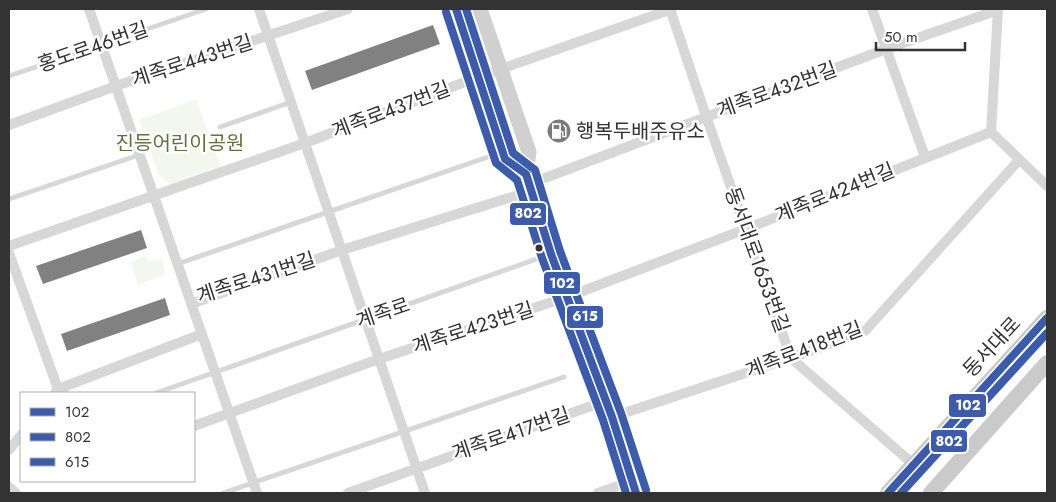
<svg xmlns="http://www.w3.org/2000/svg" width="1056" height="502" viewBox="0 0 1056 502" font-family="Jost,'Noto Sans KR',sans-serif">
  <rect width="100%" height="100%" fill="#fff"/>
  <path fill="#f4f7ee" d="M 196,99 L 221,167 L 171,185 L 158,174 L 139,120 Z
    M 145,256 L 149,261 L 163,260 L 165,274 L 138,285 L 131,262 Z"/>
  <path fill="#818181" d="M 433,25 L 440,44 L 312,90 L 305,71 Z
    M 141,230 L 147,248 L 43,284 L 36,266 Z
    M 165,298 L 170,315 L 67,351 L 61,334 Z"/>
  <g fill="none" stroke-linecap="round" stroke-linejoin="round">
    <path stroke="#d7d7d7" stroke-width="5" d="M 9,76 L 206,9
      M 220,127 L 291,102
      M 9,199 L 139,155
      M 177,264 L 488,157
      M 156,393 L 548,255
      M 223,493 L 564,377"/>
    <path stroke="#d7d7d7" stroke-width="10" d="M 89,9 L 257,493
      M 259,9 L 425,493
      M 670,9 L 706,116 L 791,358 L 913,464
      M 872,9 L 925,157
      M 9,125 L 116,86 L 348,9
      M 991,132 L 998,9
      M 991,132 L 1047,186
      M 529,184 L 886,49 L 998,10
      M 9,246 L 305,143 L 478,77 L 672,9
      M 9,253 L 58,389 L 63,393
      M 191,304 L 342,250 L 531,191
      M 55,393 L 58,389 L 202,334
      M 612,417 L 791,358 L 865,331 L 1019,160
      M 194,426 L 379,359 L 567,297 L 746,229 L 991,132
      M 9,450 L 21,435
      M 9,487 L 16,493
      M 348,493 L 605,401
      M 598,493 L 632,481"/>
    <path stroke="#d0d0d0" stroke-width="15" d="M 456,9 L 505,159 L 526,174
      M 480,9 L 529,152 L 526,174 L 531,191 L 551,254 L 612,417 L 636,493"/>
    <path stroke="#cacaca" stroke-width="16" d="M 888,493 L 1047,318
      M 931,493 L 1047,363"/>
    <defs>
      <path id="bus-1" d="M 456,9 L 505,159 L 526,174 L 551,254 L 612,417 L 636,493
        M 888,493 L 1047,318"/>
      <path id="bus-2" d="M 446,12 L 496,163 L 517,180 L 542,258 L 603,420 L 626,493
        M 901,493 L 1047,333"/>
      <path id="bus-3" d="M 466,9 L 513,153 L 535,170 L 560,251 L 621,413 L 646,490"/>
    </defs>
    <use href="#bus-1" stroke="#fff" stroke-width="11"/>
    <use href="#bus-2" stroke="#fff" stroke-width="11"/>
    <use href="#bus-3" stroke="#fff" stroke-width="11"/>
    <use href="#bus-1" stroke="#3d5bab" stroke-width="8"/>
    <use href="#bus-2" stroke="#3d5bab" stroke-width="8"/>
    <use href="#bus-3" stroke="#3d5bab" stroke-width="8"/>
  </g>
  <defs>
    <symbol id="fuel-disc" viewBox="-11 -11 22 22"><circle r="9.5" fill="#7a7a7a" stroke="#fff"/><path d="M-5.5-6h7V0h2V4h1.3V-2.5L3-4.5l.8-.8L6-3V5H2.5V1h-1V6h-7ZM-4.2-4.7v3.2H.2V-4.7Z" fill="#fff"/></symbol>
  </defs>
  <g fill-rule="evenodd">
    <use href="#fuel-disc" x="545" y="117" width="28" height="28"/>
  </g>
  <circle fill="#333" stroke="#fff" stroke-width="2" cx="539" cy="248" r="4.5"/>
  <g text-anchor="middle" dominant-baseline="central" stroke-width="5" stroke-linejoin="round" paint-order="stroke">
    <g font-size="20" fill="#333" stroke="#fff">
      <text transform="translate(93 47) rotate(-19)">홍도로46번길</text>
      <text transform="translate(192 61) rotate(-18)">계족로443번길</text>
      <text transform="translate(777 90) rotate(-20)">계족로432번길</text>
      <text transform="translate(391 110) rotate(-21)">계족로437번길</text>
      <text transform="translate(835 193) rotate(-22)">계족로424번길</text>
      <text transform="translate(757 260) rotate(70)">동서대로1653번길</text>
      <text transform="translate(256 278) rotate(-18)">계족로431번길</text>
      <text transform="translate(383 313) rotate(-19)">계족로</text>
      <text transform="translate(473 328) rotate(-18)">계족로423번길</text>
      <text transform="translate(992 347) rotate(-47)">동서대로</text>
      <text transform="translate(804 350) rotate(-21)">계족로418번길</text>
      <text transform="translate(511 434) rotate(-19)">계족로417번길</text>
    </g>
    <g font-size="20" fill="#333" stroke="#fff" text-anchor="start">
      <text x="576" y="131">행복두배주유소</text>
    </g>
    <g font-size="20" fill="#5e733b" stroke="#fff">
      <text x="180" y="143">진등어린이공원</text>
    </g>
  </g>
  <g stroke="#fff" stroke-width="2">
    <rect x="509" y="202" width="38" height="24" rx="5" fill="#3d5bab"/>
    <rect x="543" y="271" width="38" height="24" rx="5" fill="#3d5bab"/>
    <rect x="566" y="305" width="38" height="24" rx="5" fill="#3d5bab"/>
    <rect x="948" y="393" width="39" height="25" rx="5" fill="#3d5bab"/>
    <rect x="930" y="429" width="38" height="24" rx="5" fill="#3d5bab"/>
  </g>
  <g font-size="14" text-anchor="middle" font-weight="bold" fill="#fff">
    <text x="528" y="218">802</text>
    <text x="562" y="288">102</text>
    <text x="585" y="321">615</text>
    <text x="968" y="410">102</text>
    <text x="949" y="446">802</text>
  </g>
  <rect width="1056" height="502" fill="none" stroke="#333333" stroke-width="20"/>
  <rect x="20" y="392" width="175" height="90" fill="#ffffff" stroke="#adadad"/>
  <rect x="30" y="408" width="25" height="8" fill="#3d5bab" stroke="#adadad"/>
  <text x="65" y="417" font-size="15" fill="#333333">102</text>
  <rect x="30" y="433" width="25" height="8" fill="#3d5bab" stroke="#adadad"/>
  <text x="65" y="442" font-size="15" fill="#333333">802</text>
  <rect x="30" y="458" width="25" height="8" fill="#3d5bab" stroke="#adadad"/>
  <text x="65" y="467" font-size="15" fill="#333333">615</text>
  <path d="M876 42v8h89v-8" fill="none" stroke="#333333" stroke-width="2.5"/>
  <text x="884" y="42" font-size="15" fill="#333333" stroke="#ffffff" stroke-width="4" paint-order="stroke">50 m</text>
</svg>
